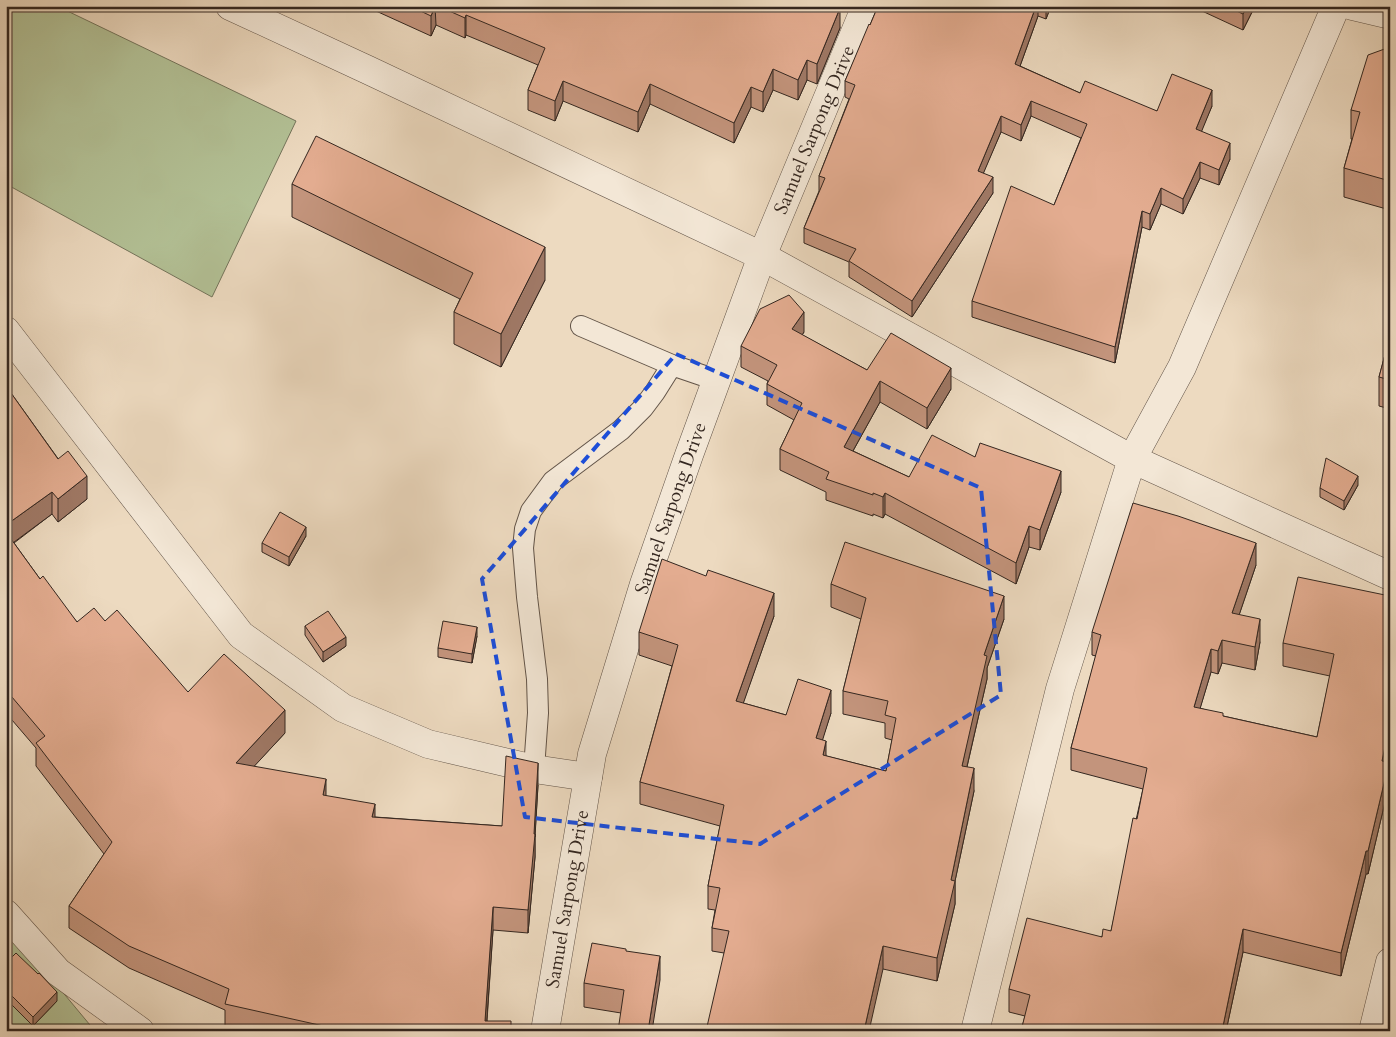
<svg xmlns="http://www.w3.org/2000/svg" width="1396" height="1037" viewBox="0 0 1396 1037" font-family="Cardo,serif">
  <rect width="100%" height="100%" fill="#eddac0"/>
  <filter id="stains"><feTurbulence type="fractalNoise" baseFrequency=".004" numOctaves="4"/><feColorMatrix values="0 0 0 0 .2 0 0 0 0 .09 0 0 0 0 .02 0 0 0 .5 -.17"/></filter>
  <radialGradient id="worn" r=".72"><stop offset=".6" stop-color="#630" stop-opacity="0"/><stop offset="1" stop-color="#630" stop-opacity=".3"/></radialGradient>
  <path fill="#b3c196" stroke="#74745b" d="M 6,6 L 57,6 L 296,121 L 212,297 L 6,184 Z
    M 6,924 L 95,1031 L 6,1031 Z"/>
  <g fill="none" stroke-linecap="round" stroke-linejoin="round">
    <defs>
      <path id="service" d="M 581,326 L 672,365 L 716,380
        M 534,769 L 538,713 L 537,679 L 527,597 L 523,548 L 525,529 L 531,511 L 553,481 L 621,430 L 643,408 L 655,392 L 672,365"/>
      <path id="minor" d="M 230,6 L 368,70 L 762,256 L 1132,459 L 1390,576
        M 1352,6 L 1390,15
        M 6,331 L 241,635 L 343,708 L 428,744 L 534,769 L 588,777
        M 6,914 L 58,972 L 140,1031
        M 975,1031 L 1060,689 L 1132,459 L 1182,367 L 1336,6
        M 1373,1031 L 1390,962"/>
      <g id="tertiary">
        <path id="s1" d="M 545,1031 L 592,754 L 644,584 L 689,455 L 762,256 L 866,6"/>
      </g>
    </defs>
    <use href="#service" stroke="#625448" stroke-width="22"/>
    <use href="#minor" stroke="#625448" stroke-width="29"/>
    <use href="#tertiary" stroke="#625448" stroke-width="29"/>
    <use href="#service" stroke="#f3e7d6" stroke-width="20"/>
    <use href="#minor" stroke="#f3e7d6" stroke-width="28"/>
    <use href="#tertiary" stroke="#f3e7d6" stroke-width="28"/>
  </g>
  <path fill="#c3947c" stroke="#342720" d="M 365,6 L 834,6 L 840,28 L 817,84 L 807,80 L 798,100 L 773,90 L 763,112 L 751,107 L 734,143 L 650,104 L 638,132 L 563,101 L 555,121 L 528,110 L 528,90 L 538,65 L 466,35 L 465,38 L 436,25 L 431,36 Z
    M 878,6 L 1051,6 L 1046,19 L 1038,16 L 1020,66 L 1080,93 L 1157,111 L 1212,106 L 1201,131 L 1230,159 L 1219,185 L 1200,178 L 1183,214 L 1161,204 L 1150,230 L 1142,227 L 1115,363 L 972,317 L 972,301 L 1054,205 L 1081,138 L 1031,116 L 1021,141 L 1001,132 L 983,173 L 993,193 L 912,317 L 849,277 L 849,262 L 804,243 L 804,228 L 819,191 L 819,176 L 849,99 L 845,97 L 845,81 L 870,25 Z
    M 1202,6 L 1255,6 L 1243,30 L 1202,11 Z
    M 1390,47 L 1390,210 L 1344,197 L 1344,168 L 1352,139 L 1351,139 L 1351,110 Z
    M 292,184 L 545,280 L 501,367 L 454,344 L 454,312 L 460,299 L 292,217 Z
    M 804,332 L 802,335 L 867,370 L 951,389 L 927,429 L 880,402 L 853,451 L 909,477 L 975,457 L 1061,492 L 1040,550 L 1029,547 L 1016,584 L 885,514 L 883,518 L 873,514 L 873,516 L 826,500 L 826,492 L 780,470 L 780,449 L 794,420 L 767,405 L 767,384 L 768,381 L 741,367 L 741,346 Z
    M 1390,336 L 1390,409 L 1379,406 L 1379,377 Z
    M 6,386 L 87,499 L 58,522 L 52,514 L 14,543 L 40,579 L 77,622 L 105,621 L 188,692 L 285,733 L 254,766 L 375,817 L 502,826 L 538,785 L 535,834 L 535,857 L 528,933 L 493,930 L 487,1021 L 511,1031 L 242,1031 L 225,1027 L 225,1010 L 129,968 L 69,928 L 69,906 L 104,854 L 36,766 L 36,748 L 6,713 Z
    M 1358,485 L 1344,510 L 1320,497 L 1320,488 Z
    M 306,536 L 289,566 L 262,552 L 262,543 Z
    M 1256,565 L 1239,615 L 1260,642 L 1255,670 L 1222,663 L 1218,674 L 1211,672 L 1200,708 L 1223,716 L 1317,737 L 1330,676 L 1283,666 L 1283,643 L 1390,603 L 1390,746 L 1386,762 L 1389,785 L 1368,874 L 1366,874 L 1341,976 L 1243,952 L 1226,1031 L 1021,1031 L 1025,1016 L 1009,1012 L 1009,989 L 1111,931 L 1143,789 L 1071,770 L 1071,748 L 1096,656 L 1092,655 L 1092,632 Z
    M 831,584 L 1004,619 L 987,668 L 987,679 L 967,767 L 974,791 L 955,881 L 955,904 L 937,981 L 883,969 L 724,953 L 712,951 L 712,928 L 715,910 L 708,909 L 708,886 L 720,826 L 640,804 L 640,782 L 672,666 L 639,655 L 639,632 L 774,616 L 743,703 L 786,715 L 831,713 L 822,740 L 826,756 L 886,771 L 892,740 L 885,738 L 885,723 L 843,714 L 843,691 L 861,619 L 831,607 Z
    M 305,626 L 346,646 L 323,662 L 305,635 Z
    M 477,636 L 472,663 L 438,657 L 438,648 Z
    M 626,951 L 660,980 L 621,1013 L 584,1007 L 584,983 Z
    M 6,963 L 57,1001 L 33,1026 L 11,1004 L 10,1005 L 6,1001 Z"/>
  <path fill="#9f7865" stroke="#342720" d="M 435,6 L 436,25 L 431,36 L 431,16 Z
    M 1036,6 L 1038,6 L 1038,16 L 1015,80 L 1015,64 Z
    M 1046,6 L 1051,6 L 1046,19 Z
    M 1247,6 L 1255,6 L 1243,30 L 1243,14 Z
    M 840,8 L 840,28 L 817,84 L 817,64 Z
    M 466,15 L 466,35 L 465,38 L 465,18 Z
    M 807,60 L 807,80 L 798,100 L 798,80 Z
    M 773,69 L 773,90 L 763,112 L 763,92 Z
    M 563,81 L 563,101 L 555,121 L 555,101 Z
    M 650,84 L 650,104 L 638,132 L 638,112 Z
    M 751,87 L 751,107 L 734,143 L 734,123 Z
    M 1212,90 L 1212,106 L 1196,145 L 1196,129 Z
    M 1031,101 L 1031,116 L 1021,141 L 1021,125 Z
    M 1001,116 L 1001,132 L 978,186 L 978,171 Z
    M 1230,143 L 1230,159 L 1219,185 L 1219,170 Z
    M 1200,162 L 1200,178 L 1183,214 L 1183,199 Z
    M 993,177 L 993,193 L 912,317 L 912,301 Z
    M 1161,188 L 1161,204 L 1150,230 L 1150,214 Z
    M 1142,211 L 1142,227 L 1115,363 L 1115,347 Z
    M 545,247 L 545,280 L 501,367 L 501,334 Z
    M 804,312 L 804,332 L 792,350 L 792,329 Z
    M 951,368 L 951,389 L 927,429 L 927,408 Z
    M 880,381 L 880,402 L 844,467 L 844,447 Z
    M 1061,471 L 1061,492 L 1040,550 L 1040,530 Z
    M 87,476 L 87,499 L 58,522 L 58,499 Z
    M 1358,476 L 1358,485 L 1344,510 L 1344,501 Z
    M 52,492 L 52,514 L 6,548 L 6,525 Z
    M 885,493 L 885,514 L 883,518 L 883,497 Z
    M 1029,526 L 1029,547 L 1016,584 L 1016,563 Z
    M 306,527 L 306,536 L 289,566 L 289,557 Z
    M 1256,543 L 1256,565 L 1232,636 L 1232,613 Z
    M 774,593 L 774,616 L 736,724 L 736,701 Z
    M 1004,596 L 1004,619 L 987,668 L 987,679 L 962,788 L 962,766 L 984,655 Z
    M 1260,619 L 1260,642 L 1255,670 L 1255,647 Z
    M 477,627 L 477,636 L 472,663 L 472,654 Z
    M 346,637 L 346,646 L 323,662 L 323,652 Z
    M 1222,640 L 1222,663 L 1218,674 L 1218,651 Z
    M 1211,649 L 1211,672 L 1194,729 L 1194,707 Z
    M 831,690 L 831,713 L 816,761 L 816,738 Z
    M 285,710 L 285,733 L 236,786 L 236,763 Z
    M 1390,723 L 1390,746 L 1382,783 L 1382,761 Z
    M 826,741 L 826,764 L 823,755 Z
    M 1389,762 L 1389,785 L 1368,874 L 1368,851 Z
    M 538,763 L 538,785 L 535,837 L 535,834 L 535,857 L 528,933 L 528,910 L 534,834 Z
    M 974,768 L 974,791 L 955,881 L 955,904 L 937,981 L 937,958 L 951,880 Z
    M 326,779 L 326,802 L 323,795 Z
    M 375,804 L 375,827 L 372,817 Z
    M 1366,851 L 1366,874 L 1341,976 L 1341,953 Z
    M 493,907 L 493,930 L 486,1031 L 485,1021 Z
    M 1243,929 L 1243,952 L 1226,1031 L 1222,1031 Z
    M 883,946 L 883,969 L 869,1031 L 864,1031 Z
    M 660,956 L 660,980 L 652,1031 L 648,1031 Z
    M 57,992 L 57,1001 L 33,1026 L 33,1017 Z"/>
  <path fill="#e3ac90" stroke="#342720" d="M 410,6 L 435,6 L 431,16 Z
    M 438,6 L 834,6 L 840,8 L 817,64 L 807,60 L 798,80 L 773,69 L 763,92 L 751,87 L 734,123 L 650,84 L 638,112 L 563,81 L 555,101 L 528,90 L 545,48 L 466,15 L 465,18 Z
    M 878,6 L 1036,6 L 1015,64 L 1080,93 L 1085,81 L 1157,111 L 1172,74 L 1212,90 L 1196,129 L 1230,143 L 1219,170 L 1200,162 L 1183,199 L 1161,188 L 1150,214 L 1142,211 L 1115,347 L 972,301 L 1011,186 L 1054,205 L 1087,124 L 1031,101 L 1021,125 L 1001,116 L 978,171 L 993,177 L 912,301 L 849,261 L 856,249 L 804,228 L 825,178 L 819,176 L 855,85 L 845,81 L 869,24 L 870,25 Z
    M 1226,6 L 1247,6 L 1243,14 Z
    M 1390,47 L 1390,181 L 1344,168 L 1360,112 L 1351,110 L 1368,55 Z
    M 316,136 L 545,247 L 501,334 L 454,312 L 473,273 L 292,184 Z
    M 789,295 L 804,312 L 792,329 L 867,370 L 891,333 L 951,368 L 927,408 L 880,381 L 844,447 L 909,477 L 932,435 L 975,457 L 980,443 L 1061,471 L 1040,530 L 1029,526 L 1016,563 L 885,493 L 883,497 L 873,493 L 873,495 L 826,479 L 829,472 L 780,449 L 802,403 L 767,384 L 777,365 L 741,346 L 760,309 Z
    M 1390,336 L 1390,380 L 1379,377 Z
    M 6,386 L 58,459 L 68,451 L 87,476 L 58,499 L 52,492 L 6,525 Z
    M 1326,458 L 1358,476 L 1344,501 L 1320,488 Z
    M 1133,503 L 1178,516 L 1256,543 L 1232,613 L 1260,619 L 1255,647 L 1222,640 L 1218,651 L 1211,649 L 1194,707 L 1223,713 L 1223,716 L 1317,737 L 1334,654 L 1283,643 L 1298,577 L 1385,595 L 1390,603 L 1390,723 L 1382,761 L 1389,762 L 1368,851 L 1366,851 L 1341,953 L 1243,929 L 1222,1031 L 1021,1031 L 1030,995 L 1009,989 L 1027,918 L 1102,937 L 1103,929 L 1111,931 L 1133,818 L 1137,819 L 1147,768 L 1071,748 L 1101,635 L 1092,632 Z
    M 280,512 L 306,527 L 289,557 L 262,543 Z
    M 6,532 L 40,579 L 43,576 L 77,622 L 94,608 L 105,621 L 117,610 L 188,692 L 224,654 L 285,710 L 236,763 L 326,779 L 323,795 L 375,804 L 372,817 L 502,826 L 506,756 L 538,763 L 534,834 L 535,834 L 528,910 L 493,907 L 485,1021 L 511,1021 L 511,1031 L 346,1031 L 225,1004 L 229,989 L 129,946 L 69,906 L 112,842 L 36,743 L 45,736 L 6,690 Z
    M 845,542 L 1004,596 L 984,655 L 987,656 L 962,766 L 974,768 L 951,880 L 955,881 L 937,958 L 883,946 L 864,1031 L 706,1031 L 729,931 L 712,928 L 720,888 L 708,886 L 724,805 L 640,782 L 678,645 L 639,632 L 662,559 L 706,576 L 708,570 L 774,593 L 736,701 L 786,715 L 798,679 L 831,690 L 816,738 L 826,741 L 823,755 L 886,771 L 896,718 L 885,715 L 888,701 L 843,691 L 866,598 L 831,584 Z
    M 328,611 L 346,637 L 323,652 L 305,626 Z
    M 443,621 L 477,627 L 472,654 L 438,648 Z
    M 592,943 L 626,949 L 626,951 L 660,956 L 648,1031 L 618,1031 L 624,990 L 584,983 Z
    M 16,953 L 38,974 L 39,973 L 57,992 L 33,1017 L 11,995 L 10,996 L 6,992 L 6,963 Z"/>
  <path fill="none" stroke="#1d4ed8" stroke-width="4" stroke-dasharray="10 6" stroke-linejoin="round" d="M 676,354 L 981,488 L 1001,695 L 760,844 L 525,817 L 482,579 Z"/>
  <g text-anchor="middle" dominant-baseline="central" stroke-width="4.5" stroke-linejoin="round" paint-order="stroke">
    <g font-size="19" fill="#342720" stroke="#f3e7d6">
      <text stroke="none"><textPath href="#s1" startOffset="944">Samuel Sarpong Drive</textPath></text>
      <text stroke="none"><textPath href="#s1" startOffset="539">Samuel Sarpong Drive</textPath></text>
      <text stroke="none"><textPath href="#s1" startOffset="134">Samuel Sarpong Drive</textPath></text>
    </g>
  </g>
  <rect width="1396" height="1037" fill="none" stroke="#eddac0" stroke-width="25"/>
  <rect x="8" y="8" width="1381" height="1022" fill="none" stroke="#342720" stroke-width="2.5"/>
  <rect x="12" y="12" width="1371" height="1012" fill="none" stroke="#342720"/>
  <rect width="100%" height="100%" filter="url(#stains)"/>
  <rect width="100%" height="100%" fill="url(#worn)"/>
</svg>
